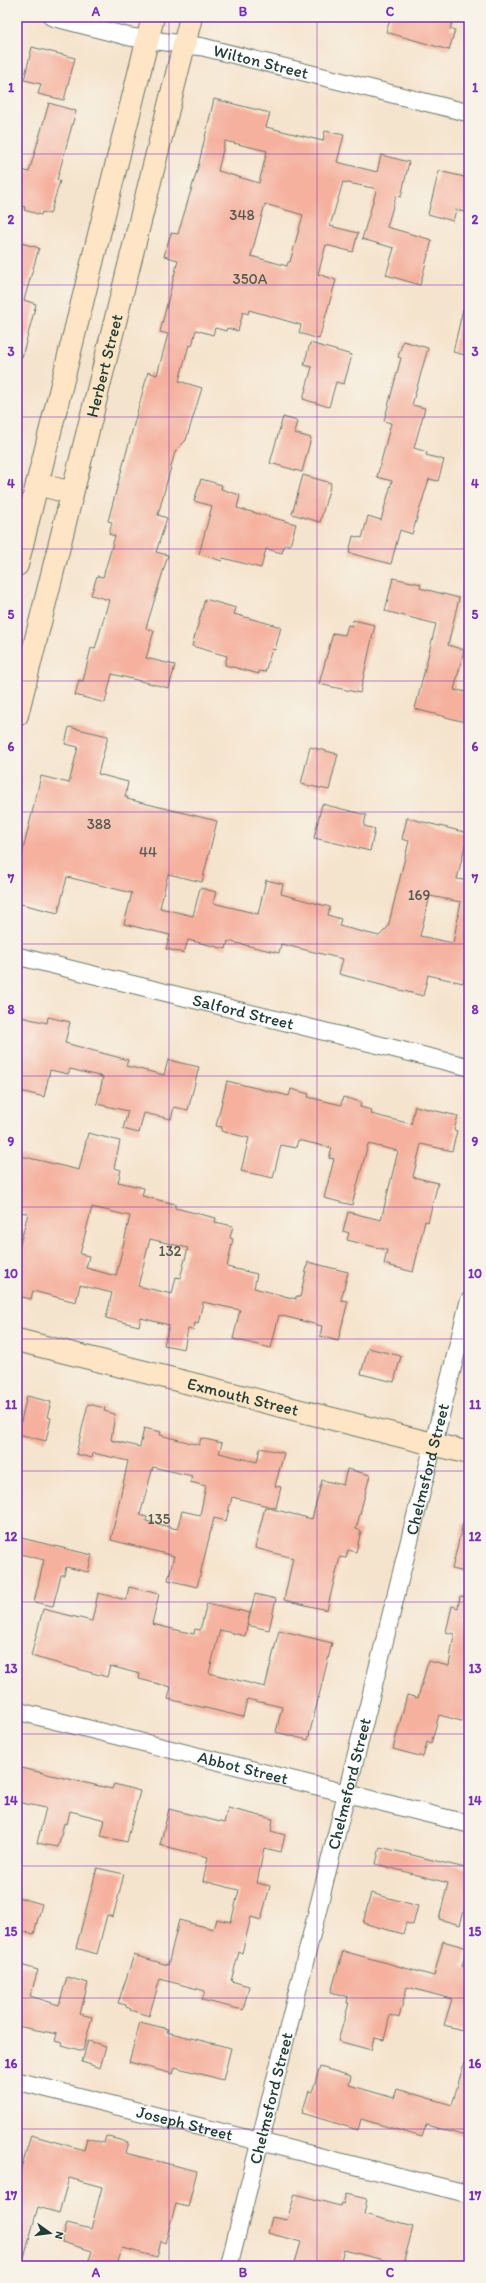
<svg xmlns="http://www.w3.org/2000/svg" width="486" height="2283" viewBox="0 0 486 2283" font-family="Itim,sans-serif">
  <rect width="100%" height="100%" fill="#f7f3e8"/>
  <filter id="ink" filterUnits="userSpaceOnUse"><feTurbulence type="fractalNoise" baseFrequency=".025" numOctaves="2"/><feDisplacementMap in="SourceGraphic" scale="8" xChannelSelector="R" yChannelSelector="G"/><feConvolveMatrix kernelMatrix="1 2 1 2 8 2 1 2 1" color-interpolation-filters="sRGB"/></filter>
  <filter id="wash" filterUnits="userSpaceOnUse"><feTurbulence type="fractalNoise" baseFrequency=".012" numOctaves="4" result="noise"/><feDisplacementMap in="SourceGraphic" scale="16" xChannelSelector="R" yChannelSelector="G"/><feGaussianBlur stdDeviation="0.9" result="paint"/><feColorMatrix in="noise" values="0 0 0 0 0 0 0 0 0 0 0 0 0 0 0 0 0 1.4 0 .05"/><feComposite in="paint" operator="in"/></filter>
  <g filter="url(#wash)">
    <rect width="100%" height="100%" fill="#f5e4cd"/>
    <g id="blocks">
      <path fill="#f5b19e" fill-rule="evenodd" d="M 391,17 L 454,17 L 450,29 L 455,30 L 449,50 L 386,32 Z
        M 32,47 L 75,58 L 64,100 L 38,94 L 41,84 L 24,80 Z
        M 214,99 L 270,113 L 266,127 L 323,141 L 325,131 L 344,135 L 337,162 L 377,172 L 381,155 L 409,162 L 401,197 L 396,196 L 387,227 L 432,240 L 420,285 L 386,275 L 394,248 L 362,239 L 376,191 L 373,188 L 343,182 L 330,226 L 358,233 L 353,252 L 326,245 L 318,274 L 336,280 L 319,339 L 299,333 L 301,325 L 249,310 L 248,314 L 243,312 L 238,331 L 227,328 L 226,331 L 215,328 L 213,335 L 196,330 L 192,346 L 189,345 L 179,381 L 202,388 L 186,440 L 175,452 L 158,515 L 167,518 L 156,552 L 168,555 L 146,628 L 154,631 L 146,658 L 175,665 L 169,688 L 112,674 L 105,703 L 75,695 L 79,680 L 83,681 L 91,648 L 95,649 L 109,600 L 91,595 L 97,576 L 103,577 L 115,536 L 109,534 L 112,522 L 108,521 L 148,372 L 157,375 L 168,334 L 160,332 L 178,260 L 164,256 L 171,233 L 178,234 L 198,167 ZM 225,141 L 267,151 L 259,183 L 218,171 ZM 265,204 L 303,215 L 290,262 L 288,262 L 287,266 L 251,256 Z
        M 49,103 L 76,111 L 57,180 L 60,181 L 50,214 L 42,212 L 41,215 L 24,210 L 25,207 L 17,205 L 17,169 L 29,172 Z
        M 439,171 L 469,178 L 469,213 L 456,210 L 453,221 L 428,214 Z
        M 21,243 L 39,248 L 24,300 L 36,304 L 22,357 L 17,357 L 17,252 Z
        M 463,309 L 469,310 L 469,356 L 453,352 Z
        M 403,341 L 428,348 L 412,405 L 425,408 L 414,448 L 427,452 L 426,455 L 444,460 L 438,481 L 429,479 L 412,534 L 400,530 L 391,564 L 349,553 L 353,536 L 362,538 L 368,516 L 381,520 L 392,481 L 377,477 L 391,423 L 384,421 L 401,358 L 398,357 Z
        M 310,343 L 352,355 L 344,384 L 336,382 L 329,407 L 303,399 L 312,367 L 304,365 Z
        M 283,417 L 297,421 L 294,433 L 311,438 L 302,472 L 270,463 Z
        M 303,475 L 331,483 L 320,522 L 292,514 Z
        M 201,479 L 222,485 L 221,489 L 240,495 L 237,508 L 296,524 L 290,545 L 285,544 L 282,553 L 266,549 L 261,568 L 223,558 L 222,561 L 199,554 L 212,506 L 194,501 Z
        M 393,578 L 421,584 L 420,588 L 459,598 L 448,645 L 464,650 L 454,690 L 469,692 L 469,723 L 415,709 L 436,624 L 385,611 Z
        M 205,599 L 236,608 L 234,614 L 281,627 L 275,650 L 272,649 L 265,672 L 259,671 L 259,674 L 225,665 L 227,656 L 192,646 Z
        M 353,620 L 375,625 L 360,693 L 319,684 L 333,633 L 345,635 L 348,625 L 352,626 Z
        M 69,727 L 108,736 L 98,774 L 128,782 L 125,797 L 128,797 L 127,799 L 217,821 L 202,882 L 168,874 L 160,908 L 193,916 L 200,888 L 216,892 L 213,903 L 258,914 L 266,880 L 283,884 L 281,894 L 330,907 L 328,915 L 341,919 L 339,926 L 379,936 L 388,927 L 409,841 L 402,839 L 407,818 L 468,833 L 457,879 L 469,881 L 469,980 L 464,979 L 463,983 L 428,975 L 423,996 L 339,974 L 343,959 L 281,944 L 279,953 L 228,941 L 226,949 L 188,940 L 184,953 L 166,949 L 170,935 L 124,924 L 132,893 L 67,877 L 58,913 L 17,903 L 17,857 L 21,858 L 41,776 L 69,783 L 78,747 L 65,744 ZM 430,896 L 461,902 L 453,943 L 420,936 Z
        M 310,747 L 338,754 L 329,790 L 301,784 Z
        M 322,804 L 366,815 L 364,826 L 375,829 L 370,851 L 314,838 Z
        M 17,1016 L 47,1023 L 48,1017 L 70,1022 L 65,1043 L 128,1060 L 126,1066 L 164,1075 L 168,1060 L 199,1067 L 188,1110 L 174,1107 L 171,1119 L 144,1113 L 139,1133 L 123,1129 L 128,1111 L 97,1104 L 103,1077 L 70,1069 L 68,1074 L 50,1070 L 44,1097 L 17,1090 Z
        M 227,1081 L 289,1096 L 291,1089 L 309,1094 L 308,1097 L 341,1105 L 343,1097 L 361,1102 L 360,1107 L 372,1110 L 371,1114 L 411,1124 L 415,1106 L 458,1116 L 454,1130 L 457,1131 L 452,1151 L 421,1144 L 413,1177 L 438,1183 L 428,1222 L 425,1221 L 413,1272 L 384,1264 L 387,1250 L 347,1240 L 349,1233 L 343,1231 L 348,1212 L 381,1220 L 398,1151 L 368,1144 L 352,1205 L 324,1198 L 334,1159 L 329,1158 L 332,1148 L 298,1140 L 296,1148 L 281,1145 L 273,1178 L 241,1171 L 249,1138 L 221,1131 L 222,1127 L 216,1126 Z
        M 88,1133 L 120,1141 L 114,1168 L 121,1170 L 118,1182 L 144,1188 L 142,1196 L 175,1204 L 175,1208 L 216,1218 L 215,1222 L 233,1226 L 230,1238 L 233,1239 L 227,1267 L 257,1274 L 254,1288 L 296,1299 L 296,1296 L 300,1297 L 308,1262 L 348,1272 L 341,1300 L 348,1301 L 338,1341 L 320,1336 L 322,1326 L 279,1315 L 271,1348 L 233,1339 L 240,1310 L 203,1302 L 198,1324 L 195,1323 L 193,1330 L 188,1329 L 184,1349 L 164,1345 L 169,1325 L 141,1318 L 139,1326 L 106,1318 L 112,1293 L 80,1285 L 76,1302 L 33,1291 L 31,1299 L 17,1296 L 17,1256 L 28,1213 L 17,1212 L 17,1155 L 79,1170 ZM 92,1207 L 130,1216 L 116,1276 L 86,1268 L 89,1256 L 80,1254 ZM 150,1239 L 188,1248 L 180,1278 L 176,1277 L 172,1294 L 138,1286 Z
        M 368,1348 L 401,1356 L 394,1382 L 361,1374 Z
        M 27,1396 L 51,1402 L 47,1417 L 51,1418 L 46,1441 L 18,1434 Z
        M 88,1404 L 105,1408 L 104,1411 L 115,1414 L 111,1440 L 140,1447 L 144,1428 L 161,1432 L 160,1435 L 199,1445 L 201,1438 L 222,1443 L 219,1453 L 257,1462 L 260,1448 L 284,1453 L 275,1486 L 281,1487 L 276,1508 L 232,1497 L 226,1521 L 214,1518 L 197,1587 L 168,1580 L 174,1556 L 111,1540 L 128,1461 L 93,1453 L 92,1458 L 76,1454 ZM 153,1467 L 192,1476 L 190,1482 L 206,1486 L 200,1515 L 182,1511 L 177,1529 L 146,1521 L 147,1517 L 140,1515 Z
        M 347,1469 L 370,1475 L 356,1529 L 361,1531 L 356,1552 L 348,1550 L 346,1558 L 340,1557 L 327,1610 L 284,1600 L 293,1558 L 255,1548 L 265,1507 L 312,1519 L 322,1480 L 343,1485 Z
        M 463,1523 L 469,1524 L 469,1573 L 452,1569 Z
        M 17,1537 L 92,1555 L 88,1572 L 66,1567 L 64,1575 L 61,1575 L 53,1606 L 34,1602 L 44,1560 L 17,1553 Z
        M 129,1587 L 159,1594 L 152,1624 L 194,1634 L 195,1629 L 200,1630 L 207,1603 L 250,1613 L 245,1636 L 220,1630 L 209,1673 L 265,1687 L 279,1630 L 332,1643 L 308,1740 L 276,1732 L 282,1707 L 247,1699 L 243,1717 L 168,1699 L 171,1687 L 139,1679 L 140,1674 L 110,1666 L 107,1677 L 31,1656 L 43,1609 L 92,1621 L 98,1593 L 126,1600 Z
        M 255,1594 L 276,1599 L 269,1630 L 247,1625 Z
        M 460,1596 L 469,1597 L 469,1723 L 439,1715 L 431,1744 L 427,1742 L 423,1757 L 393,1749 L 407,1695 L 418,1698 L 428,1661 L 449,1666 L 454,1634 L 446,1632 L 452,1606 L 458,1608 Z
        M 17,1767 L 112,1789 L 114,1784 L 140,1791 L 127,1842 L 101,1836 L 105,1820 L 70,1811 L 67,1824 L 64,1823 L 58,1847 L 37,1843 L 46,1808 L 17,1802 Z
        M 228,1808 L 273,1819 L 271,1831 L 285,1835 L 281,1852 L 264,1848 L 257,1883 L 270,1886 L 261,1920 L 251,1917 L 242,1953 L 239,1952 L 231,1981 L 249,1986 L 243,2010 L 202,2000 L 205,1991 L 160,1979 L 149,2016 L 130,2010 L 131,2009 L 126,2007 L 126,2005 L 118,2003 L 134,1955 L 168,1965 L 179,1920 L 213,1929 L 216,1919 L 231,1922 L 239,1890 L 203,1881 L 208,1857 L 160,1845 L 169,1809 L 224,1823 Z
        M 380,1847 L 469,1869 L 469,1908 L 465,1907 L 460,1925 L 439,1919 L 448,1883 L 376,1864 Z
        M 97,1868 L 124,1874 L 113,1917 L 107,1915 L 97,1954 L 76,1948 Z
        M 371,1893 L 418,1906 L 413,1925 L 406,1923 L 403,1934 L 363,1923 Z
        M 17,1897 L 42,1904 L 34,1934 L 17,1930 Z
        M 443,1941 L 467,1948 L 462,1966 L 469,1967 L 469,2032 L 444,2025 L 452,1999 L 407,1987 L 399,2018 L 390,2015 L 384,2040 L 374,2038 L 371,2050 L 338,2041 L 349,2003 L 347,2003 L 348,1997 L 331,1992 L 343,1951 L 434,1976 Z
        M 17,1964 L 38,1970 L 30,1996 L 59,2005 L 67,1977 L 88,1983 L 80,2014 L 92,2017 L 83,2051 L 62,2045 L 63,2043 L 55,2041 L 57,2034 L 17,2026 Z
        M 140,2022 L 168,2029 L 167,2032 L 231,2048 L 223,2080 L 175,2067 L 173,2074 L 129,2062 Z
        M 88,2041 L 106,2046 L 100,2068 L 82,2062 Z
        M 464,2063 L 469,2063 L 469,2137 L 426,2125 L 422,2137 L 361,2119 L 358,2130 L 302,2113 L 309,2091 L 312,2092 L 320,2067 L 351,2076 L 349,2085 L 394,2098 L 397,2089 L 452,2105 Z
        M 31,2135 L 84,2150 L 87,2138 L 104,2143 L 106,2136 L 128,2142 L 125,2153 L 197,2171 L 188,2207 L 176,2204 L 165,2243 L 161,2241 L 157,2257 L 122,2248 L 117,2266 L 87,2266 L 92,2251 L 62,2242 L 67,2223 L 91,2229 L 102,2187 L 69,2178 L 59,2213 L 38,2207 L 22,2265 L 17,2264 L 17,2182 Z
        M 295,2194 L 340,2206 L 341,2203 L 343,2204 L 346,2194 L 367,2199 L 364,2214 L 413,2227 L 403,2265 L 344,2250 L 339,2266 L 294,2266 L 301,2242 L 268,2233 L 272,2217 L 287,2220 Z"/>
    </g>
  </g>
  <g filter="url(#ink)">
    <use href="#blocks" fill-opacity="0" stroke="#6a776a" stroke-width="1"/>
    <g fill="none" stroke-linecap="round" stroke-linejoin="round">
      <defs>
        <g id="street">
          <path id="s1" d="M 52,17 L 130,37 L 203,47 L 469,113"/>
          <path id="s2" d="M 17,956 L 469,1067"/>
          <path id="s3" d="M 17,1711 L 469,1824"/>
          <path id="s4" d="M 17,2081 L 469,2194"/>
          <path id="s5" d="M 229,2266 L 469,1301"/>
        </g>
        <g id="secondary">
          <path d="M 37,484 L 72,493"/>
          <path d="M 17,565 L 153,17"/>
          <path id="s6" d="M 17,715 L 191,17"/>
          <path id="s7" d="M 17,1340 L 469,1453"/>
        </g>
      </defs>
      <use href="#street" stroke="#6a776a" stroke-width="19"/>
      <use href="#secondary" stroke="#6a776a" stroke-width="24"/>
      <use href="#street" stroke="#fff" stroke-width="17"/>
      <use href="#secondary" stroke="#fde5c5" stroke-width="22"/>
    </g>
  </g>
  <path fill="none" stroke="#7b2cbf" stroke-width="1" stroke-opacity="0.55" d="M 169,17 L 169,2266M 317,17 L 317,2266M 17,154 L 469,154M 17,285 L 469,285M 17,417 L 469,417M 17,549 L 469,549M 17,681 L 469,681M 17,812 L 469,812M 17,944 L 469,944M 17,1076 L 469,1076M 17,1207 L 469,1207M 17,1339 L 469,1339M 17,1471 L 469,1471M 17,1602 L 469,1602M 17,1734 L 469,1734M 17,1866 L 469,1866M 17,1998 L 469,1998M 17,2129 L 469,2129"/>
  <g text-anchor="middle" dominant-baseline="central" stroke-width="3" stroke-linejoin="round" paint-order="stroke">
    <g font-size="15" fill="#545a4e">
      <text x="242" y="215">348</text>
      <text x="250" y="279">350A</text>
      <text x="99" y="824">388</text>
      <text x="148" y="852">44</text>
      <text x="419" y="895">169</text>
      <text x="170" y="1251">132</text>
      <text x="159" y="1519">135</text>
    </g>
    <g font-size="17" fill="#1f3d34" stroke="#f7f3e8">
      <text stroke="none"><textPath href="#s1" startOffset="214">Wilton Street</textPath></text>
      <text stroke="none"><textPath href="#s6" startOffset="360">Herbert Street</textPath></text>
      <text stroke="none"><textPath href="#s2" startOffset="233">Salford Street</textPath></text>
      <text stroke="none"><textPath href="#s7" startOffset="233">Exmouth Street</textPath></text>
      <text stroke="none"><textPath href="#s5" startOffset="821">Chelmsford Street</textPath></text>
      <text stroke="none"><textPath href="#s3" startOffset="233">Abbot Street</textPath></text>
      <text stroke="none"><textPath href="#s5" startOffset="497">Chelmsford Street</textPath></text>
      <text stroke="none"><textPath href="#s5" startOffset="173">Chelmsford Street</textPath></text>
      <text stroke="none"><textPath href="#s4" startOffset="173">Joseph Street</textPath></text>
    </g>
  </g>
  <rect width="486" height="2283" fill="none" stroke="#f7f3e8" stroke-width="44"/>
  <g transform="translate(50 2233) rotate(104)" stroke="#f7f3e8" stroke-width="3" paint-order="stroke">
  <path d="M0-3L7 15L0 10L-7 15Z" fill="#1f3d34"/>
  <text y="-6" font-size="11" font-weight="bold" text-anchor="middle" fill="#1f3d34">N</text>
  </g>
  <rect x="22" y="22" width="442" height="2239" fill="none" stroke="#7b2cbf" stroke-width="1.5"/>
  <g font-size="13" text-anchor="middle" font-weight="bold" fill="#7b2cbf">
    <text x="96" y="16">A</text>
    <text x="243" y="16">B</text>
    <text x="390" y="16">C</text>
    <text x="11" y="92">1</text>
    <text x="475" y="92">1</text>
    <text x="11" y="224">2</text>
    <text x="475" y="224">2</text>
    <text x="11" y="356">3</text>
    <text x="475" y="356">3</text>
    <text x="11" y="488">4</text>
    <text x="475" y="488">4</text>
    <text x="11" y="619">5</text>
    <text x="475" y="619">5</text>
    <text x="11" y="751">6</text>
    <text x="475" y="751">6</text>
    <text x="11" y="883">7</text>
    <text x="475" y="883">7</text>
    <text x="11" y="1014">8</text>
    <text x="475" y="1014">8</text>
    <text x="11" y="1146">9</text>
    <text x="475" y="1146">9</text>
    <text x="11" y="1278">10</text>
    <text x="475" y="1278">10</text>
    <text x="11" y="1409">11</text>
    <text x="475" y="1409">11</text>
    <text x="11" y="1541">12</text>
    <text x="475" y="1541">12</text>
    <text x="11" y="1673">13</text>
    <text x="475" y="1673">13</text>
    <text x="11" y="1805">14</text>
    <text x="475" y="1805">14</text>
    <text x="11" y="1936">15</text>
    <text x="475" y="1936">15</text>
    <text x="11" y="2068">16</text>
    <text x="475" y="2068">16</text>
    <text x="11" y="2200">17</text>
    <text x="475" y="2200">17</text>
    <text x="96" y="2277">A</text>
    <text x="243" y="2277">B</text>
    <text x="390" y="2277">C</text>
  </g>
</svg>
